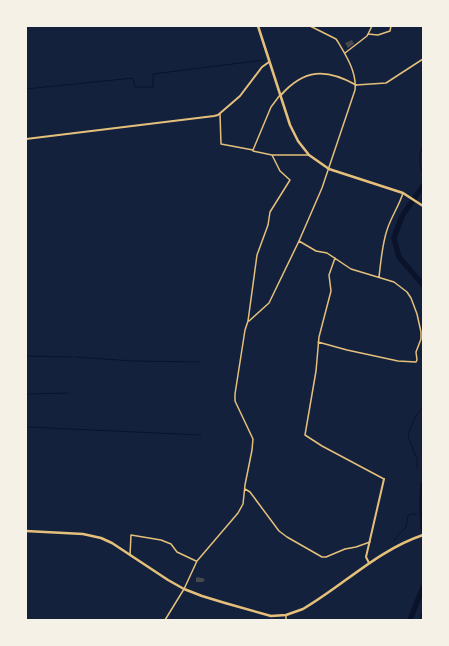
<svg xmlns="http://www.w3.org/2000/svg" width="449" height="646" viewBox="0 0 449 646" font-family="'PT Sans Narrow',sans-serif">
  <rect width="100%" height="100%" fill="#14213d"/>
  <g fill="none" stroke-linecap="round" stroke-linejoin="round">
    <path stroke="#0b132b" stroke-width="1" d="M 26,89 L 133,78 L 135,87 L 153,87 L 153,74 L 264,60
      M 423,146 C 418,154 419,164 423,174
      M 26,356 L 72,357
      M 74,357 L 134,361 L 199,362
      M 26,394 L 68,393
      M 26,427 L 201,435
      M 418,468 L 417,467 L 417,459 L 409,439 L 408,434 L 415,418 L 423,406
      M 419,513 L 423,513
      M 394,540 L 406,527 L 408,516 L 410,514 L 416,514
      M 420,620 L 423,609"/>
    <path stroke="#0b132b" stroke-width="5.5" d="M 423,186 L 402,216 L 394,238 L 399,257 L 423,285
      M 423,484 L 422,503 L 423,528
      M 410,620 L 423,587"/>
  </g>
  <path fill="#48494c" d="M 352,40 L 354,44 L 348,48 L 345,43 Z
    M 198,577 L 205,579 L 203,582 L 196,582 L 196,578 Z"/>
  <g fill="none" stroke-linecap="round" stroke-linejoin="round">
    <path stroke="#e5c07b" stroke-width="1.5" d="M 368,34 L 378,35 L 390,31 L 391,26
      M 345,53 L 367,36 L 372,26
      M 356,85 L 386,83 L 423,59
      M 220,114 L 221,144 L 253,150 L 271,107 L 280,95
      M 253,151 L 272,155 L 309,155
      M 299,241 L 316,251 L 327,253 L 351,269 L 394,282 L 407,292 L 411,298 L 417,314 L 421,332 L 421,339 L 416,352 L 417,360 L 416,362 L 398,361 L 347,350 L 318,342
      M 335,258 L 329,275 L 331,291 L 319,337 L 316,371 L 305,435 L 322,446 L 384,479
      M 379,277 C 381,261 382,245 387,230 C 391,217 399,206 403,193
      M 249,321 L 269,303 L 299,241 L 322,188 L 355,90 C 357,73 347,57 338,42 L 336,39 L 310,26
      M 245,489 L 250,492 L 279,531 L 287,537 L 322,557 L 326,557 L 345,549 L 356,547 L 370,542
      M 130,555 L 131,535 L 161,540 L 171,544 L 177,552 L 196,561
      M 286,615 L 286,620
      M 165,620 L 184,589 L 197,561 L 238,513 L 243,504 L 245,485 L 252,450 L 253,439 L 235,401 L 235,394 L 245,330 L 248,321 L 257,255 L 268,225 L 270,212 L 290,180 L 280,171 L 272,155"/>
    <path stroke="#e5c07b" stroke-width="2" d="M 281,95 C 304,69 326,68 356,85
      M 26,139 L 214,116 L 218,115 L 240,96 L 262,67 L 269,62
      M 369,563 L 366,557 L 384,479"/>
    <path stroke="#e5c07b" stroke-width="2.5" d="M 258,26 L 290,125 L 298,141 L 309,155 L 329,169 L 403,193 L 423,206"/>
    <path stroke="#e5c07b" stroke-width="2.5" d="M 26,531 L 83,534 L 101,538 L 112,543 L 168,580 L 184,589 L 202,596 L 225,603 L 271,616 L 286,615 L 303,609 C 344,585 378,550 423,535"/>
  </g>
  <rect width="449" height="646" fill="none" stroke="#f6f1e7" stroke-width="54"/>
</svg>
